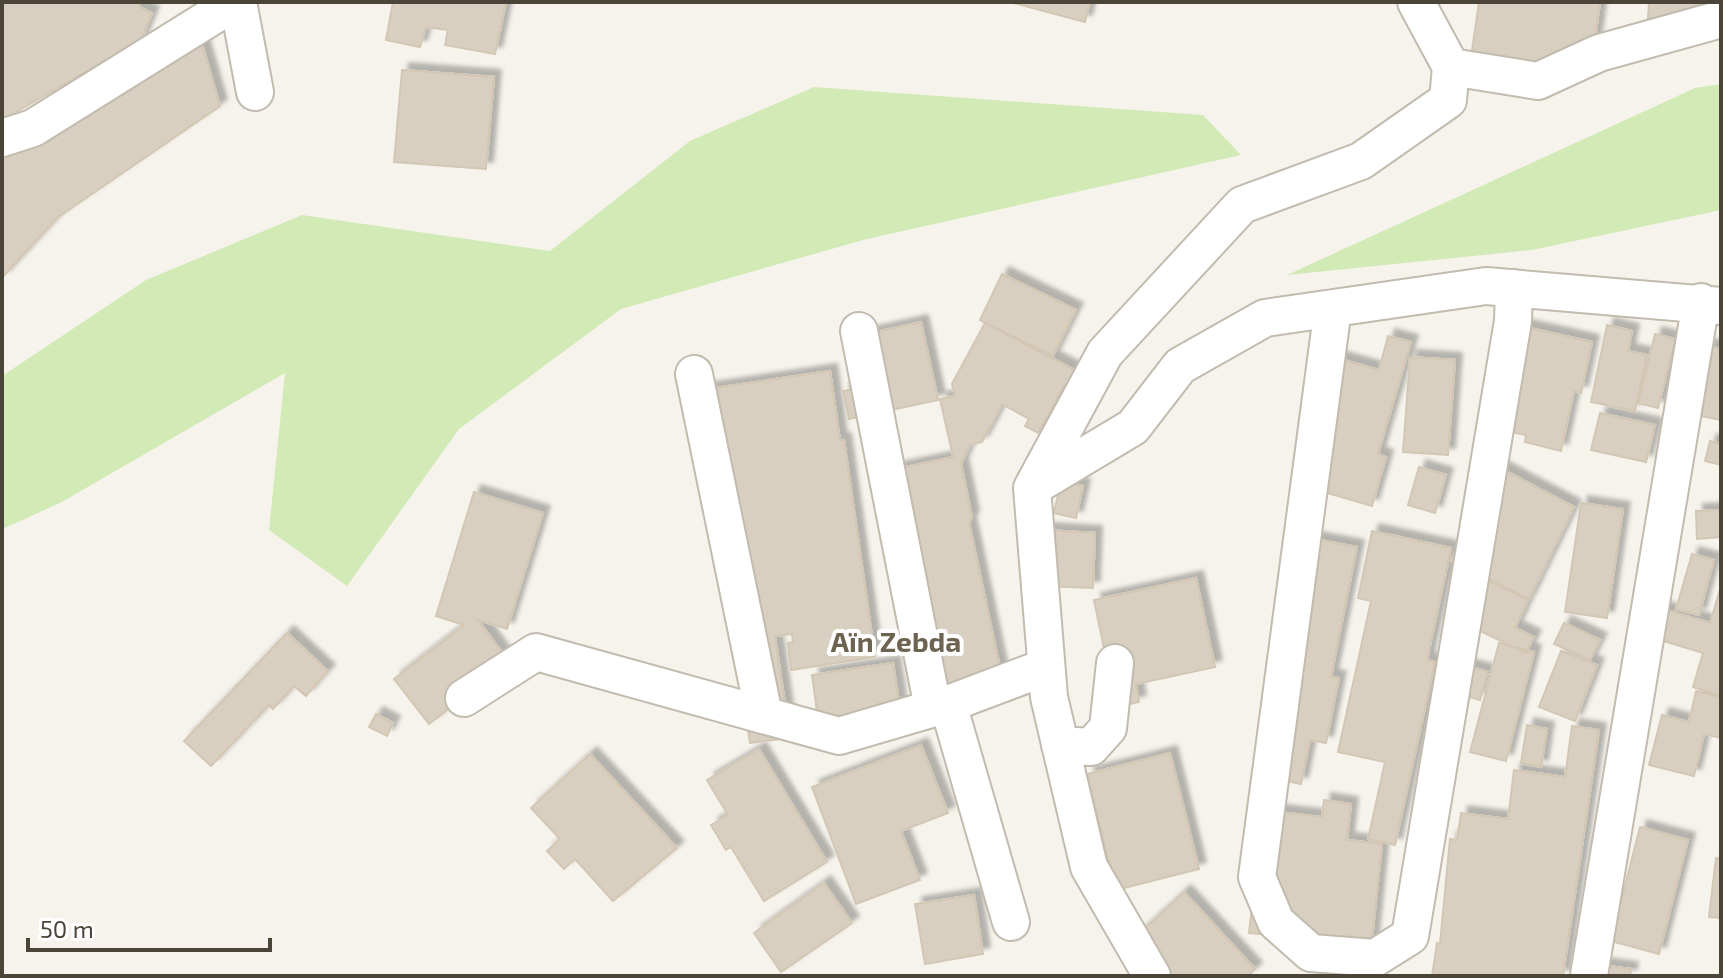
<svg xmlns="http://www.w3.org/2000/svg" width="1723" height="978" viewBox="0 0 1723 978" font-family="'Exo 2',sans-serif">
  <defs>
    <filter id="shadow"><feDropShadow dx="7" dy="-7" stdDeviation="2" flood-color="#0004"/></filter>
  </defs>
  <rect width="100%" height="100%" fill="#f6f3ec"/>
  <path fill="#d2eab5" d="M 1721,84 L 1721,210 L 1532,250 L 1287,275 L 1695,88 Z
    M 814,87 L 1203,115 L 1241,155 L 863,240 L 621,309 L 459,429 L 347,586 L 269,530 L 285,373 L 60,503 L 2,529 L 2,376 L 146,280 L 302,215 L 550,251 L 690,141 Z"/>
  <path fill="#d8cfc1" stroke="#d3c7b4" stroke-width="2" filter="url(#shadow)" d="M 2,2 L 137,2 L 141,8 L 152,13 L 141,40 L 2,120 Z
    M 393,2 L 506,2 L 495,54 L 445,45 L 448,30 L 426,27 L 420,47 L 386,40 Z
    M 1010,2 L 1090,2 L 1085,22 Z
    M 1479,2 L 1600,3 L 1591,67 L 1469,72 Z
    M 1649,2 L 1705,2 L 1704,16 L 1647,32 Z
    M 202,44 L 220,106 L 57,218 L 2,278 L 2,161 Z
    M 402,70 L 494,77 L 486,169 L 394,162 Z
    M 1002,274 L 1076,310 L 1053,356 L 980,320 Z
    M 921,322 L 938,400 L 849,419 L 843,391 L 864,387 L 853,337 Z
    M 985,323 L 1082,374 L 1074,389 L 1065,384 L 1038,433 L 1025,426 L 1029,419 L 1002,404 L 982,442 L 970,445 L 961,464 L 972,517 L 969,523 L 1003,682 L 926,699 L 891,470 L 953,457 L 940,399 L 955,396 L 952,384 Z
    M 1512,324 L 1592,342 L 1581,393 L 1574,391 L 1561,451 L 1525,442 L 1526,435 L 1488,427 Z
    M 1607,325 L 1632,331 L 1628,351 L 1647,355 L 1635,411 L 1591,402 Z
    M 1655,334 L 1675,339 L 1658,408 L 1638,403 Z
    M 1388,336 L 1411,342 L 1378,454 L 1386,457 L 1372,506 L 1300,485 L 1337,358 L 1379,370 Z
    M 1707,346 L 1721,349 L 1721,420 L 1691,414 Z
    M 1410,357 L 1455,360 L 1448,455 L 1403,452 Z
    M 830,371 L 840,441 L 844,440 L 875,657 L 791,670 L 788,643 L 793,642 L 792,634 L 775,636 L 790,738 L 750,743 L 700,390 Z
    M 1600,413 L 1655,425 L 1646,462 L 1591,450 Z
    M 1710,441 L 1721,444 L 1721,465 L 1705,461 Z
    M 1419,467 L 1446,475 L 1435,513 L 1408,505 Z
    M 1498,467 L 1574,507 L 1529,599 L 1451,561 Z
    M 1061,481 L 1083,486 L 1076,518 L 1054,513 Z
    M 474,492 L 543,513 L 507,629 L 478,620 L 509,662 L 429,724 L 394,679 L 464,625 L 436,616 Z
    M 1581,503 L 1623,509 L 1607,618 L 1565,612 Z
    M 1721,510 L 1721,537 L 1697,539 L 1696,511 Z
    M 1046,530 L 1095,533 L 1093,588 L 1043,586 Z
    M 1372,531 L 1451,548 L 1427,660 L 1435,662 L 1395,845 L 1368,839 L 1385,762 L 1338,752 L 1371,601 L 1358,598 Z
    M 1309,538 L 1357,547 L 1331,677 L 1339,678 L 1326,743 L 1310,740 L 1301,784 L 1261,776 Z
    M 1692,554 L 1714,560 L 1699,615 L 1676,609 Z
    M 1469,571 L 1528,600 L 1515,628 L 1534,637 L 1526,653 L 1476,629 Z
    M 1196,578 L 1215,667 L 1136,684 L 1139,702 L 1116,707 L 1094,600 Z
    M 1721,586 L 1721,696 L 1693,687 L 1703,653 L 1644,635 L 1653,606 L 1710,623 Z
    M 1564,623 L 1600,640 L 1590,660 L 1554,644 Z
    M 287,633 L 328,671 L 306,696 L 294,686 L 273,709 L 269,705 L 211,766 L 184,741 Z
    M 1499,643 L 1534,652 L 1506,761 L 1470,752 Z
    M 1561,651 L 1597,665 L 1575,721 L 1539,707 Z
    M 893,663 L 903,729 L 821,741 L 812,675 Z
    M 1467,666 L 1488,672 L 1480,700 L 1459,694 Z
    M 1696,691 L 1721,697 L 1721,738 L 1704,734 L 1694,776 L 1649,765 L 1662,715 L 1689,722 Z
    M 376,714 L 393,723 L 387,736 L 369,727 Z
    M 1527,725 L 1547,729 L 1541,767 L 1521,763 Z
    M 1572,726 L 1599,730 L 1563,976 L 1432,976 L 1437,943 L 1440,944 L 1450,839 L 1457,840 L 1461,813 L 1508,819 L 1514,770 L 1565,777 Z
    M 921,745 L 948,813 L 901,831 L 920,880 L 856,904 L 812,787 Z
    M 759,749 L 827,862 L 764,901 L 731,847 L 726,850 L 711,825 L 728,815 L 707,780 Z
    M 1170,753 L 1199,869 L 1116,890 L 1087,774 Z
    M 590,754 L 677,848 L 613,901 L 575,859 L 564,869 L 547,851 L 560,839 L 531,808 Z
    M 1324,800 L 1351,804 L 1347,840 L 1382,844 L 1370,959 L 1283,936 L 1249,933 L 1263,810 L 1322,817 Z
    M 1640,827 L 1688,840 L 1659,954 L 1611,941 Z
    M 1716,858 L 1721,859 L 1721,918 L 1709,917 Z
    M 824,883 L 852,923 L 781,972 L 754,933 Z
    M 1184,892 L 1255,969 L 1248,976 L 1139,976 L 1131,941 Z
    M 974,895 L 983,954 L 925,964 L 915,904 Z
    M 1601,965 L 1631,969 L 1630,976 L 1600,976 Z"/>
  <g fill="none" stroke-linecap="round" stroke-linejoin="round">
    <defs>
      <path id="minor" d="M 238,2 L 255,92
        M 1451,67 L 1538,81 L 1599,53 L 1721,19
        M 2,138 L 33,128 L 235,2
        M 1333,308 L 1257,877 L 1276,922 L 1311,953 L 1375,958 L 1410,936 L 1513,321 L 1514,288
        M 859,331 L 933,708
        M 694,374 L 764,715
        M 1033,487 L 1133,427 L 1180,366 L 1265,318 L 1486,286 L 1721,306
        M 464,698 L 536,652 L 839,736 L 948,704 L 1046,667
        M 948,704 L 1011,922
        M 1060,745 L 1091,747 L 1108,728 L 1115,663
        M 1589,975 L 1701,302
        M 1152,976 L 1089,867 L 1049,697 L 1032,488 L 1105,353 L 1242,205 L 1361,161 L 1448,100 L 1451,67 L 1416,2"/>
    </defs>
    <use href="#minor" stroke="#c2bbae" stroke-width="40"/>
    <use href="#minor" stroke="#fff" stroke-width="36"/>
  </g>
  <g text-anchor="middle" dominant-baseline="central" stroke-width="8" stroke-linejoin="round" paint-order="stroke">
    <g font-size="28" font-weight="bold" fill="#6e6250" stroke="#fff">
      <text x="896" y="641">Aïn Zebda</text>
    </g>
  </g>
  <rect width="1723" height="978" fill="none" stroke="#4b4439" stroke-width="8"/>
  <path d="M28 938v12h242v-12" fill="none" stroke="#4b4439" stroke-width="4"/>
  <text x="40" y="938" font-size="24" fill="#4b4439" stroke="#ffffff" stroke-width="6" paint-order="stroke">50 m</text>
</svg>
